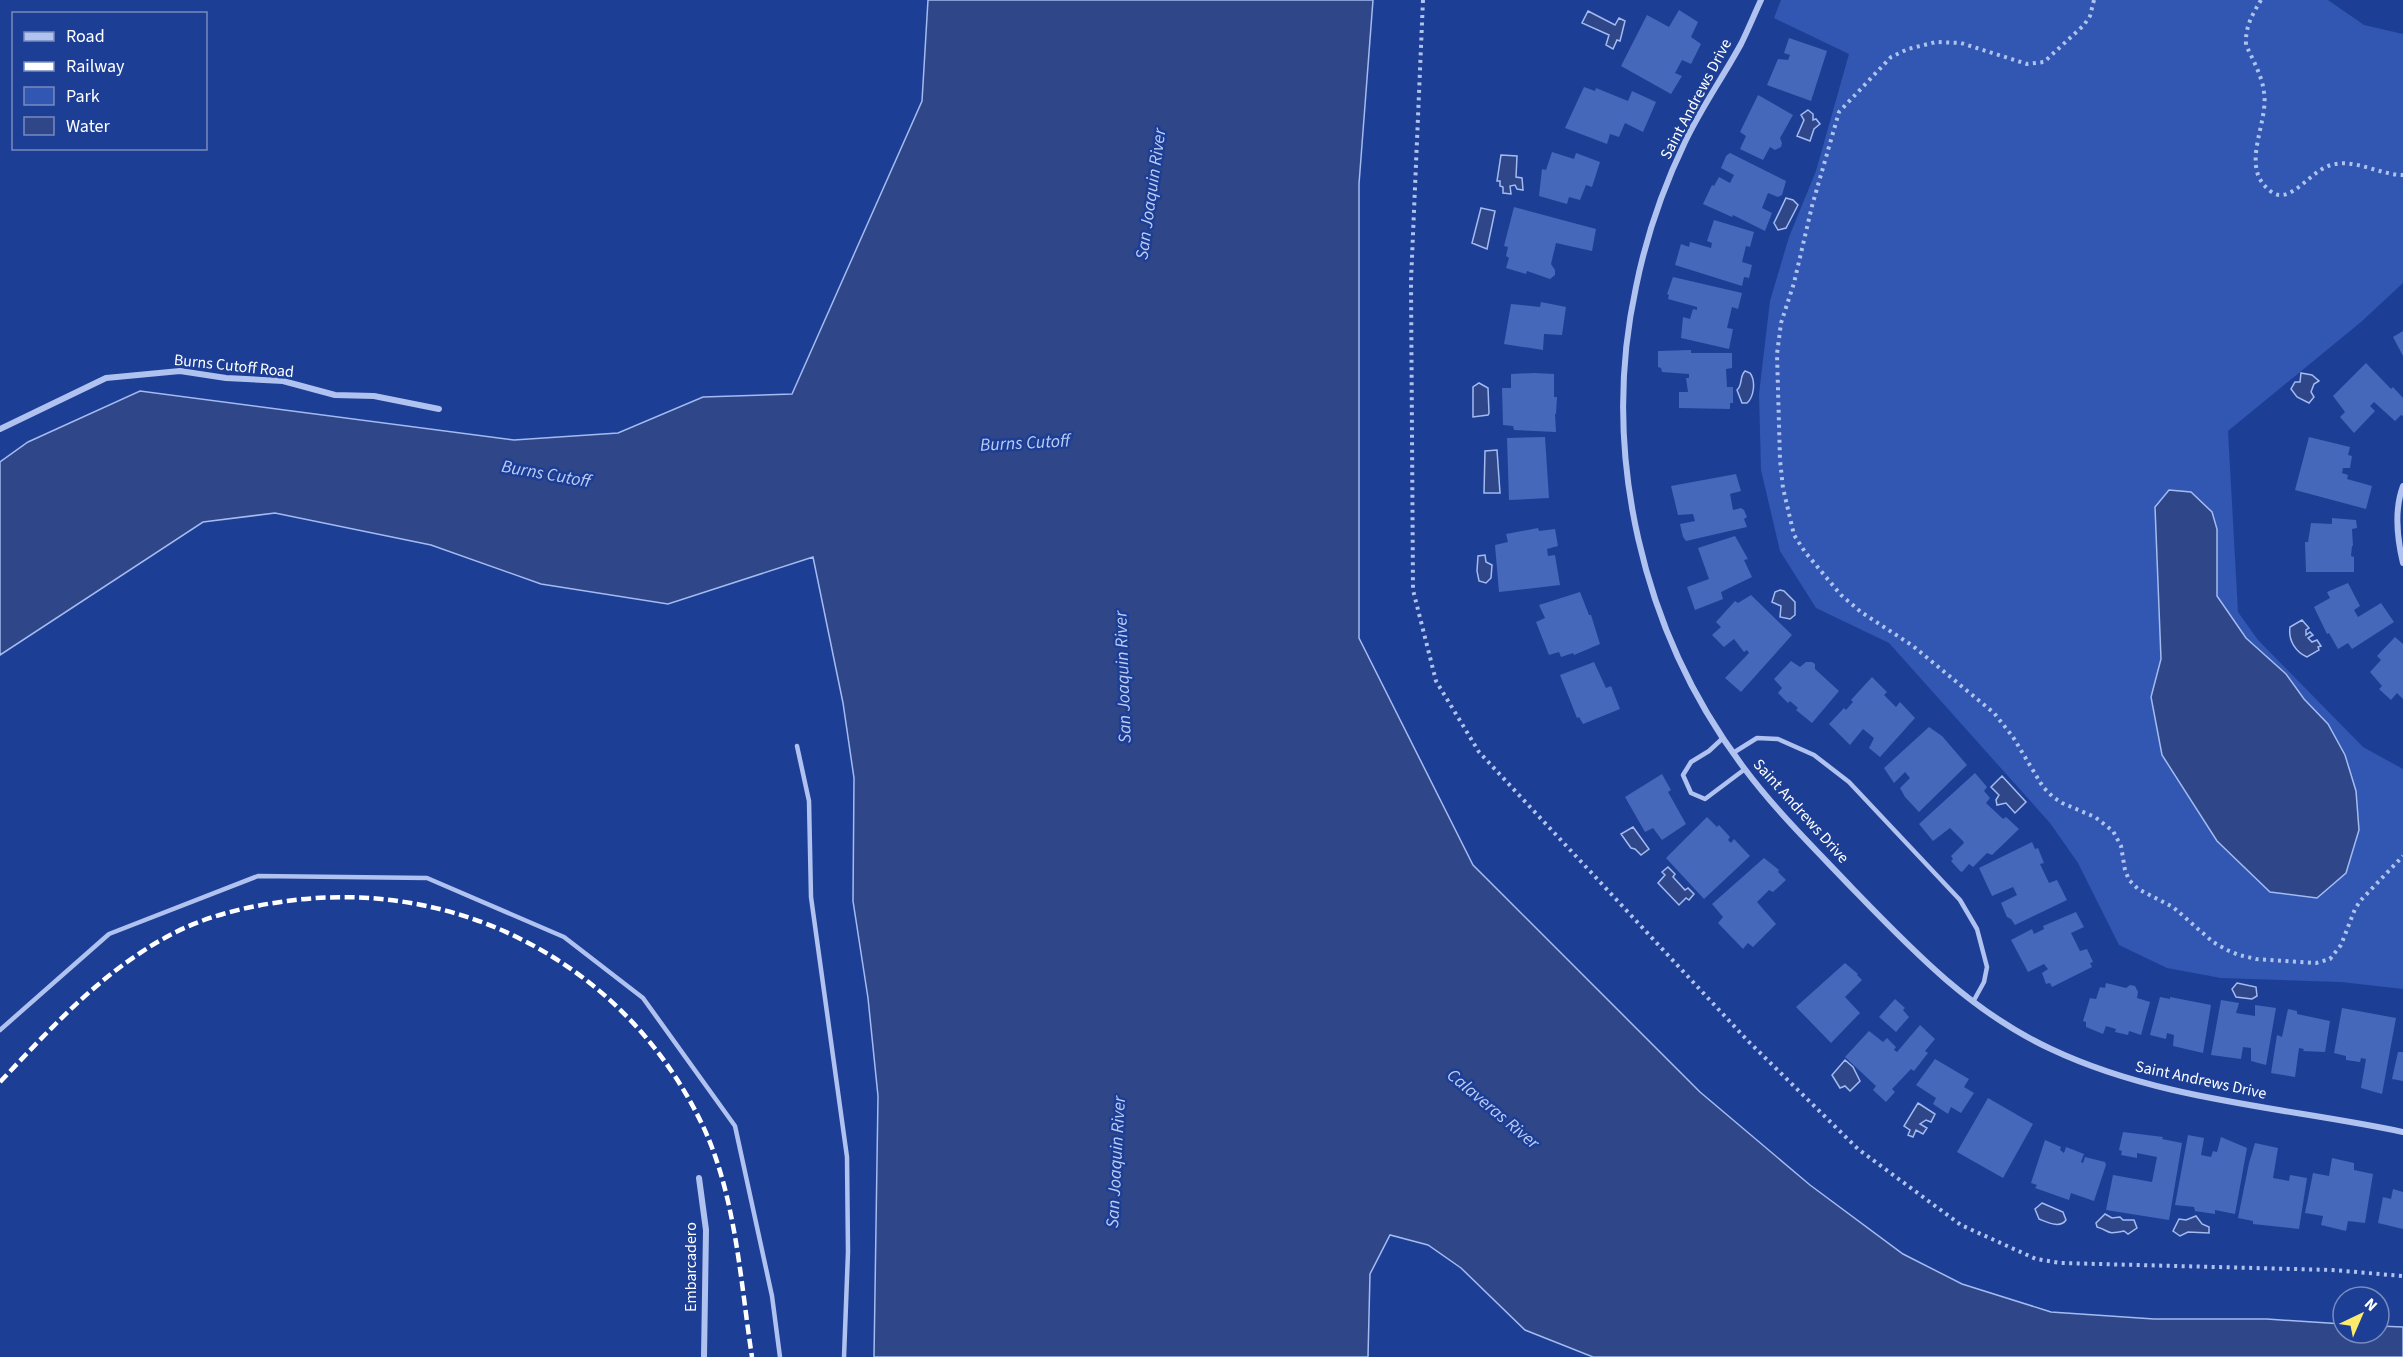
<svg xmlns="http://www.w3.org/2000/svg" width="2403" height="1357" viewBox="0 0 2403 1357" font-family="'Source Sans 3',sans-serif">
  <rect width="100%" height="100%" fill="#1d3e95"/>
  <path fill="#3157b2" d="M 1781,0 L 2328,0 L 2364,25 L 2403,34 L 2403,283 L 2361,322 L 2228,431 L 2238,612 L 2258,640 L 2363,747 L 2403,769 L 2403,989 L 2341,982 L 2221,978 L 2167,968 L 2119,945 L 2078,863 L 2050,823 L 1889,643 L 1816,608 L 1780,551 L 1761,470 L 1759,394 L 1770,301 L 1789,237 L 1816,171 L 1849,54 L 1774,18 Z"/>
  <path fill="#2f4788" stroke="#a3bbf1" stroke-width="1.5" d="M 928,0 L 1373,0 L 1359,184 L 1359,638 L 1473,865 L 1700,1092 L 1810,1185 L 1903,1254 L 1962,1284 L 2051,1312 L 2154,1319 L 2267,1319 L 2343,1324 L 2343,1333 L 2379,1333 L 2379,1326 L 2403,1327 L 2403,1357 L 1593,1357 L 1525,1330 L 1461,1268 L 1428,1245 L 1390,1235 L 1370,1274 L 1368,1357 L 874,1357 L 878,1096 L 868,998 L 853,901 L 854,778 L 843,703 L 813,557 L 668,604 L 541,584 L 431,545 L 275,513 L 203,522 L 0,655 L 0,462 L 28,442 L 140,391 L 514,440 L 618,433 L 703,397 L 792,394 L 922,101 Z
    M 1588,11 L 1615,25 L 1619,18 L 1625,21 L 1620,41 L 1617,40 L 1613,49 L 1606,45 L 1609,35 L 1582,23 Z
    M 1808,110 L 1813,114 L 1813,120 L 1816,119 L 1820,124 L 1814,129 L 1810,141 L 1797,136 L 1804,120 L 1801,115 Z
    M 1501,155 L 1517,156 L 1516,177 L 1522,178 L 1523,190 L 1517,189 L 1515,185 L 1510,186 L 1511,194 L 1503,193 L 1503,187 L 1500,186 L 1500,181 L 1497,181 Z
    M 1786,198 L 1793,200 L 1798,205 L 1786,228 L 1778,230 L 1774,223 Z
    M 1481,208 L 1495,211 L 1487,249 L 1472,243 Z
    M 1745,371 L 1750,373 C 1756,381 1754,397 1747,403 L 1742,403 L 1737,390 C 1743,385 1739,377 1745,371 Z
    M 2301,373 L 2312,375 L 2319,381 L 2314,384 L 2311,392 L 2314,397 L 2309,403 L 2297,397 L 2291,389 L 2295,382 L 2300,382 Z
    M 1479,383 L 1488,388 L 1489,413 L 1488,415 L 1473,417 L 1473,387 Z
    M 1497,450 L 1500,493 L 1484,493 L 1485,451 Z
    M 2169,490 L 2191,492 L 2212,512 L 2217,529 L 2217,596 L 2246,638 L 2286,674 L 2304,699 L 2328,724 L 2345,755 L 2356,791 L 2359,830 L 2346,873 L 2317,898 L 2270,892 L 2217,841 L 2162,755 L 2151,697 L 2161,659 L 2155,507 Z
    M 1485,555 L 1486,562 L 1492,565 L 1491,578 L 1486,583 L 1479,581 L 1477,571 L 1478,556 Z
    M 1780,590 L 1784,591 L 1795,602 L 1795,615 L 1790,619 L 1780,617 L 1781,606 L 1772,602 L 1775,592 Z
    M 2302,620 L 2309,628 L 2306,630 L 2306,635 L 2310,632 L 2313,635 L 2308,638 L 2312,642 L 2317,640 L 2321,646 L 2318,647 L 2319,650 L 2307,657 C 2296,652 2288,641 2290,627 Z
    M 2002,776 L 2026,802 L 2015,813 L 2006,803 L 1997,805 L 1996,800 L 1999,795 L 1991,787 Z
    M 1633,827 L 1649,849 L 1641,855 L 1635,849 L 1631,848 L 1621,834 Z
    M 1668,867 L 1675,874 L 1673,877 L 1685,890 L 1688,888 L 1694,894 L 1689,900 L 1686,898 L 1679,905 L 1658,883 L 1665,875 L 1662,872 Z
    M 2237,983 L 2256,987 L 2257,996 L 2252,999 L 2236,997 L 2232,989 Z
    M 1845,1060 L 1853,1067 L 1860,1081 L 1850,1091 L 1845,1086 L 1840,1088 L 1832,1075 Z
    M 1918,1103 L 1935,1114 L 1931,1122 L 1926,1120 L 1920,1124 L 1927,1128 L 1923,1134 L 1916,1130 L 1913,1137 L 1908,1135 L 1910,1130 L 1904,1126 Z
    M 2042,1203 L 2063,1212 L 2066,1220 C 2060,1229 2047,1222 2039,1219 L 2035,1209 Z
    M 2105,1214 L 2112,1218 L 2120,1217 L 2123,1220 L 2134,1220 L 2137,1228 L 2128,1234 L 2124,1231 C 2105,1235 2111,1231 2097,1227 L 2096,1223 Z
    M 2196,1216 L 2202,1224 L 2209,1227 L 2209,1233 L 2188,1232 L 2180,1236 L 2173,1231 L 2179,1219 L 2186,1220 Z"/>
  <path fill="#4568bb" d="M 1679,10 L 1698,22 L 1691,37 L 1701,44 L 1691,64 L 1682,60 L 1675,73 L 1682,76 L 1671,94 L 1621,66 L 1647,15 L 1669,27 Z
    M 1789,38 L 1827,51 L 1811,101 L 1767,85 L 1778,59 L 1788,60 L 1790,55 L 1784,53 Z
    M 1584,87 L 1595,91 L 1596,88 L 1628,101 L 1632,91 L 1656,102 L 1643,132 L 1625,123 L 1619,137 L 1610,134 L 1607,144 L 1565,128 Z
    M 1758,95 L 1793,115 L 1780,138 L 1782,143 L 1781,147 L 1775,150 L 1770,147 L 1763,160 L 1740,149 L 1746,136 L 1740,132 Z
    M 1552,152 L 1574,159 L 1576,153 L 1600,162 L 1592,187 L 1586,185 L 1580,200 L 1569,197 L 1567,204 L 1539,196 L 1542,169 L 1546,170 Z
    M 1730,153 L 1786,181 L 1782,195 L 1778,197 L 1768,193 L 1762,208 L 1772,213 L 1765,231 L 1733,215 L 1732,217 L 1703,204 L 1712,185 L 1714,186 L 1719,177 L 1730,183 L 1734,175 L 1721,168 L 1726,156 Z
    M 1514,207 L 1596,229 L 1592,251 L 1556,243 L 1551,264 L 1555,270 L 1555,275 L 1550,279 L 1527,271 L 1526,274 L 1506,268 L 1509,258 L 1506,256 L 1508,247 L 1504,246 Z
    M 1714,220 L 1754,232 L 1750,247 L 1746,246 L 1742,262 L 1752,265 L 1749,278 L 1744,277 L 1742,286 L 1675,265 L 1681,244 L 1689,247 L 1690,242 L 1711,248 L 1712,243 L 1707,241 Z
    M 1673,277 L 1742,293 L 1738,309 L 1732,307 L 1727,328 L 1733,329 L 1729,349 L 1681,338 L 1683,317 L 1690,319 L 1693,309 L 1697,310 L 1697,307 L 1668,299 L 1669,295 L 1667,294 Z
    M 1541,302 L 1566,307 L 1562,335 L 1544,334 L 1543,350 L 1504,344 L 1511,304 L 1540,307 Z
    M 2403,331 L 2403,356 L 2393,337 Z
    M 1691,350 L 1691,353 L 1732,353 L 1732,368 L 1726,369 L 1727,387 L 1733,387 L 1733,403 L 1730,403 L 1730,409 L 1679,408 L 1679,392 L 1688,392 L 1686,378 L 1689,378 L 1689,374 L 1662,372 L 1661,368 L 1658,367 L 1658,351 Z
    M 2366,363 L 2391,389 L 2393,387 L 2403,398 L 2403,416 L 2401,415 L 2395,421 L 2374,402 L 2370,406 L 2375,411 L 2354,433 L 2340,417 L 2345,412 L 2333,396 Z
    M 1534,373 L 1554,374 L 1554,397 L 1557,397 L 1556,414 L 1555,414 L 1556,432 L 1514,430 L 1513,426 L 1503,425 L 1502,388 L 1511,388 L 1511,374 Z
    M 1545,437 L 1549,498 L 1509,500 L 1507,438 Z
    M 2309,437 L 2350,447 L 2348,455 L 2352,456 L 2350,468 L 2343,468 L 2342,473 L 2348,475 L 2347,479 L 2372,486 L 2366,509 L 2295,490 Z
    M 1736,474 L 1741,491 L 1730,494 L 1733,510 L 1741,508 L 1744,510 L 1747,517 L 1744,519 L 1747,527 L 1686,541 L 1683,537 L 1680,524 L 1695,521 L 1693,514 L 1678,515 L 1671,486 Z
    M 2332,518 L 2356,520 L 2357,528 L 2352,529 L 2353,546 L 2352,546 L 2351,556 L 2354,557 L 2354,572 L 2306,572 L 2305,542 L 2308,542 L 2311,523 L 2332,524 Z
    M 1538,528 L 1539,531 L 1555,529 L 1558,546 L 1547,549 L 1548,556 L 1555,555 L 1560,585 L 1499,592 L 1495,545 L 1508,542 L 1506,534 Z
    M 1735,536 L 1748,559 L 1744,560 L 1752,577 L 1721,592 L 1723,599 L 1695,610 L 1687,587 L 1709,579 L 1698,548 Z
    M 2348,583 L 2360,606 L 2354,610 L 2358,617 L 2381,603 L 2394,622 L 2352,649 L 2348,643 L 2338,649 L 2329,633 L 2327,634 L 2314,607 L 2330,598 L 2327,592 Z
    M 1580,592 L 1589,615 L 1591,615 L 1600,644 L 1574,655 L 1573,653 L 1561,657 L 1559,652 L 1549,655 L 1536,622 L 1545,618 L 1539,605 Z
    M 1751,595 L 1792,635 L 1741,692 L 1725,678 L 1749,653 L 1747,650 L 1744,652 L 1734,639 L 1724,647 L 1712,635 L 1721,627 L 1716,622 L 1735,601 L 1738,603 Z
    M 2395,637 L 2403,644 L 2403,699 L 2397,693 L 2391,700 L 2379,689 L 2382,686 L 2370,672 L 2381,660 L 2377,656 Z
    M 1791,661 L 1800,667 L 1806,662 L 1812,662 L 1815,664 L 1815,669 L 1839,691 L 1812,723 L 1796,710 L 1798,708 L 1790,701 L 1788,703 L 1778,693 L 1782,688 L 1774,679 Z
    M 1594,662 L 1606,688 L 1611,686 L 1620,709 L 1583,724 L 1579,717 L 1577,718 L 1560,675 Z
    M 1872,677 L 1887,692 L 1884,695 L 1896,707 L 1900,702 L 1915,718 L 1880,757 L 1869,748 L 1874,738 L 1863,729 L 1850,745 L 1829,724 L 1844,708 L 1846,710 L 1853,702 L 1851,700 Z
    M 1929,727 L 1942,736 L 1967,765 L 1919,812 L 1905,797 L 1900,788 L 1910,778 L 1905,772 L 1894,783 L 1884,768 Z
    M 1975,773 L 1987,787 L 1984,791 L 1990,798 L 1986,803 L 2003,819 L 2006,817 L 2019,829 L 1992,855 L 1987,853 L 1973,867 L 1969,864 L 1962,872 L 1960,871 L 1951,861 L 1953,859 L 1951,856 L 1964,843 L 1963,841 L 1950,828 L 1933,841 L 1919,824 Z
    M 1662,774 L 1671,790 L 1668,792 L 1686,824 L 1662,840 L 1653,828 L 1645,832 L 1625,797 Z
    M 1707,817 L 1717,827 L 1719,825 L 1730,837 L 1728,840 L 1731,843 L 1734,839 L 1750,856 L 1704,899 L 1666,858 Z
    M 2032,842 L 2035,849 L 2038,848 L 2044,863 L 2040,864 L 2049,883 L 2057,880 L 2067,900 L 2015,925 L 2011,919 L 2007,917 L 2001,903 L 2017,895 L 2013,887 L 1992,896 L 1979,868 Z
    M 1764,858 L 1779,870 L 1778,872 L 1786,880 L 1773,892 L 1769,890 L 1757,902 L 1776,924 L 1753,947 L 1748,943 L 1743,949 L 1718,923 L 1723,917 L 1712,904 Z
    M 2076,912 L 2084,927 L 2071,933 L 2080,951 L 2087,949 L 2093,962 L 2090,963 L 2092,967 L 2052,987 L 2050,983 L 2046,984 L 2042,973 L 2048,969 L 2044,964 L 2028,972 L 2011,940 L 2032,929 L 2034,934 L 2044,929 L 2043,926 Z
    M 1845,963 L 1858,974 L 1857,975 L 1862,980 L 1845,997 L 1860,1013 L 1831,1043 L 1796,1007 Z
    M 2106,983 L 2126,988 L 2130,985 L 2135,986 L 2138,992 L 2137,998 L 2150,1002 L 2141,1035 L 2129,1031 L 2128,1035 L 2115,1032 L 2116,1029 L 2106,1026 L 2103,1034 L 2086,1027 L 2086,1022 L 2083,1021 L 2090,998 L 2096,999 L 2100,987 L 2105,988 Z
    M 2160,997 L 2170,999 L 2170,997 L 2211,1005 L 2203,1053 L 2173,1046 L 2174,1035 L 2167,1033 L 2166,1039 L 2150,1035 Z
    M 1895,999 L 1905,1008 L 1903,1010 L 1909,1017 L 1896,1032 L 1879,1017 Z
    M 2221,1000 L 2239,1003 L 2236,1013 L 2255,1016 L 2255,1005 L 2276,1008 L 2266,1065 L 2251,1061 L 2251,1048 L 2243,1047 L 2241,1059 L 2211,1055 Z
    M 2342,1008 L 2396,1018 L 2382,1094 L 2361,1088 L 2366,1059 L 2361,1058 L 2360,1062 L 2346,1060 L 2346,1056 L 2334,1053 Z
    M 2288,1009 L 2297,1011 L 2297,1014 L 2330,1021 L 2325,1052 L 2303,1051 L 2304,1049 L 2299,1048 L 2295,1077 L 2271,1073 L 2277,1035 L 2282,1037 Z
    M 1920,1025 L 1935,1039 L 1925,1051 L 1928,1053 L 1914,1071 L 1911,1069 L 1892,1089 L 1895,1092 L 1886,1102 L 1873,1090 L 1876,1086 L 1845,1057 L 1869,1031 L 1883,1042 L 1887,1038 L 1896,1047 L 1894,1050 L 1897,1052 Z
    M 2398,1052 L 2403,1052 L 2403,1081 L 2392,1079 Z
    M 1935,1059 L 1969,1079 L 1964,1087 L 1974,1093 L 1961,1113 L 1951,1107 L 1948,1114 L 1933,1104 L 1936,1098 L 1916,1085 Z
    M 1988,1098 L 2033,1124 L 2003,1178 L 1957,1152 Z
    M 2123,1132 L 2163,1137 L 2162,1139 L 2182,1143 L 2169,1220 L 2106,1210 L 2113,1175 L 2152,1182 L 2157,1157 L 2137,1153 L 2137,1158 L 2121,1155 L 2122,1151 L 2119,1150 Z
    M 2188,1135 L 2204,1138 L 2201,1155 L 2211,1157 L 2213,1151 L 2217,1152 L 2221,1137 L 2247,1148 L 2235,1214 L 2215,1210 L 2215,1214 L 2195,1211 L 2194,1207 L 2175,1205 Z
    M 2045,1140 L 2061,1147 L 2060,1150 L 2064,1153 L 2066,1147 L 2084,1154 L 2081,1162 L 2083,1163 L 2085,1157 L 2105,1162 L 2106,1165 L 2094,1201 L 2071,1193 L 2069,1200 L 2035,1188 L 2037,1185 L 2031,1183 Z
    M 2255,1143 L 2278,1148 L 2273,1178 L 2289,1181 L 2290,1175 L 2307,1178 L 2299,1229 L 2253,1224 L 2253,1221 L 2238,1218 L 2249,1163 Z
    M 2332,1158 L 2354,1163 L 2354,1170 L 2373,1174 L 2365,1223 L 2348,1221 L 2346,1231 L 2321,1225 L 2323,1216 L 2305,1213 L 2313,1173 L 2329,1176 Z
    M 2393,1189 L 2403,1192 L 2403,1229 L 2378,1223 L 2383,1197 L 2391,1199 Z"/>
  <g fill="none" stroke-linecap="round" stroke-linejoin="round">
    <path stroke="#b0c2ef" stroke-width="4" stroke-dasharray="3 4.5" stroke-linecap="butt" d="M 1423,0 L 1411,281 L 1413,590 L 1436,681 L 1479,752 L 1747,1040 L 1858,1149 L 1961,1225 L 2036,1259 L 2060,1263 L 2332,1270 L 2403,1276
      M 2094,0 L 2090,16 L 2084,25 L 2044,62 L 2027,64 L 1961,43 L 1936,42 L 1908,49 L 1891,57 L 1839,112 L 1812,206 L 1794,283 L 1781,323 L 1777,354 L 1780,460 L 1783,488 L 1794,535 L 1805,552 L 1841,595 L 1861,612 L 1913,646 L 1994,713 L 2013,737 L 2043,787 L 2053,797 L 2062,803 L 2095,817 L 2113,831 L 2121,846 L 2125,870 L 2129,880 L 2138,889 L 2173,907 L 2213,942 L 2227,950 L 2239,955 L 2256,959 L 2316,963 L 2330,959 L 2341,945 L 2355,909 L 2361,900 L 2403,856
      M 2261,0 C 2252,15 2245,27 2246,45 C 2253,60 2262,76 2264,92 C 2269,123 2240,165 2268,189 C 2271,192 2275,195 2280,195 C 2296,196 2313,170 2331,165 C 2355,158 2379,175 2403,175"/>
    <path stroke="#b0c2ef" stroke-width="4.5" d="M 1723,738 L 1709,751 L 1691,762 L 1683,775 L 1691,793 L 1705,799 L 1745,769
      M 797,746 L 809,801 L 811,897 L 847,1157 L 848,1252 L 844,1357
      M 1733,753 L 1757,738 L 1778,739 L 1814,755 L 1849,782 L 1960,900 L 1977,929 L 1987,967 L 1984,982 L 1973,1002
      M 0,1030 L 109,934 L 258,876 L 427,878 L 564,937 L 643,998 L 735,1126 L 772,1296 L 780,1357"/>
    <path stroke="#b0c2ef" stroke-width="6" d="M 1761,0 C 1754,15 1748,30 1741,44 C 1723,77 1701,108 1685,142 C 1663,188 1646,237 1636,287 C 1600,452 1642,633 1744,768 C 1776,811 1815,849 1852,888 C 1912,950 1971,1012 2051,1049 C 2161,1101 2285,1107 2403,1132
      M 0,429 L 106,378 L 180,371 L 226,378 L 283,381 L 335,395 L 374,396 L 439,409
      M 2403,486 C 2394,510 2397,538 2403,563
      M 699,1178 L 706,1230 L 704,1357"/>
    <path stroke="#fff" stroke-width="4.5" stroke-dasharray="10 4.5" stroke-linecap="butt" d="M 0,1082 C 53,1026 104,969 174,933 C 211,914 254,905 295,900 C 465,880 626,968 701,1122 C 736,1194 740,1279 752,1357"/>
  </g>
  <g text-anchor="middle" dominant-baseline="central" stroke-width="5" stroke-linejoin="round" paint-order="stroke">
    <g font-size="16" fill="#fff" stroke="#1d3e95">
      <text transform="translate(1696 99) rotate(-62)">Saint Andrews Drive</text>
      <text transform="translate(234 366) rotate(6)">Burns Cutoff Road</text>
      <text transform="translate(1801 811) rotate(48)">Saint Andrews Drive</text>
      <text transform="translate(2201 1080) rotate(12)">Saint Andrews Drive</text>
      <text transform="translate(691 1267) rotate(-90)">Embarcadero</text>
    </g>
    <g font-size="18" font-style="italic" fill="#bccdf6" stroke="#1d3e95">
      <text transform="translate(1151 194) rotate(-82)">San Joaquin River</text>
      <text transform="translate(1025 443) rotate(-3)">Burns Cutoff</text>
      <text transform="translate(546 474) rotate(10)">Burns Cutoff</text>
      <text transform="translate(1123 677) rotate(-92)">San Joaquin River</text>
      <text transform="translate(1493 1109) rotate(40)">Calaveras River</text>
      <text transform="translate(1116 1162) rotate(-87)">San Joaquin River</text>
    </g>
  </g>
  <rect x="12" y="12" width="195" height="138" fill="#1d3e95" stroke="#778bbf" stroke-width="1.5"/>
  <rect x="24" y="32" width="30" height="9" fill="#b0c2ef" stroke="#778bbf" stroke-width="1.5"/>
  <text x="66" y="42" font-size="18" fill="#ffffff">Road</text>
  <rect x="24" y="62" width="30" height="9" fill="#ffffff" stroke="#778bbf" stroke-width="1.5"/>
  <text x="66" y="72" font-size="18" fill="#ffffff">Railway</text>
  <rect x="24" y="87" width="30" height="18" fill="#3157b2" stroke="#778bbf" stroke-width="1.5"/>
  <text x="66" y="102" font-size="18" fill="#ffffff">Park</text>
  <rect x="24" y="117" width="30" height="18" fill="#2f4788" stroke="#778bbf" stroke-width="1.5"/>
  <text x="66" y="132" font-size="18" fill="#ffffff">Water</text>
  <g transform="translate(2361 1315) rotate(44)"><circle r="28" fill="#1d3e95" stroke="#778bbf" stroke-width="1.5"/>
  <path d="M0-4.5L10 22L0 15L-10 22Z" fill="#feeb6e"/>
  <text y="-9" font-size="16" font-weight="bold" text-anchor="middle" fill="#ffffff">N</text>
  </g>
</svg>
